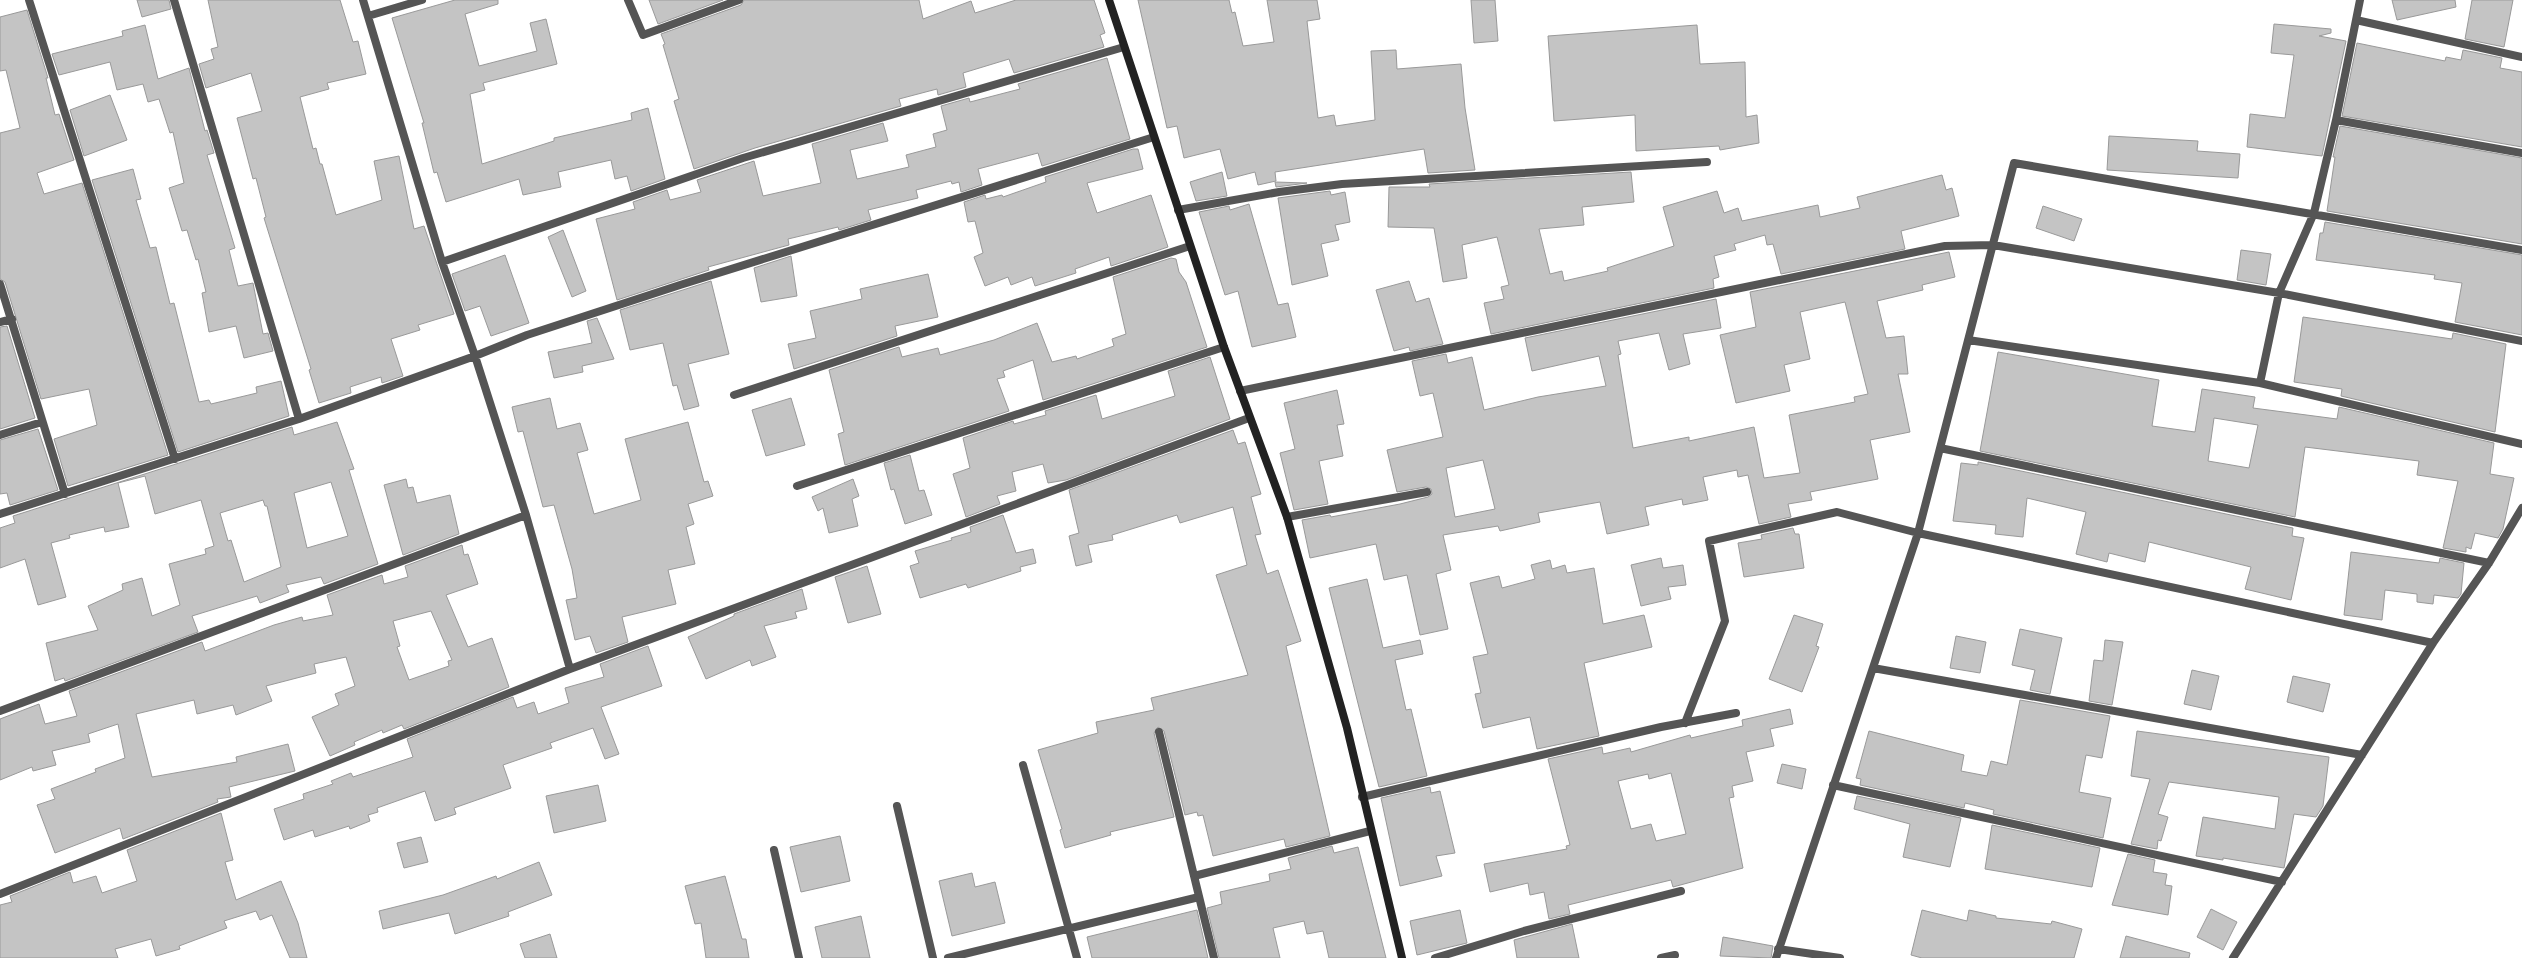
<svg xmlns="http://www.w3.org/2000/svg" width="2522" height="958" viewBox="0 0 2522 958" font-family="Roboto,sans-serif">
  <rect width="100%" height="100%" fill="#fff"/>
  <path fill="#c4c4c4" stroke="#999" fill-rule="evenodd" d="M 137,0 L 169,0 L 171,9 L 142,17 Z
    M 208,0 L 340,0 L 353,42 L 358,41 L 366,74 L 327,83 L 329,89 L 300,97 L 313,149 L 316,148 L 320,164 L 322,164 L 336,215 L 382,200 L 374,161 L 399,156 L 414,229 L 424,226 L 454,314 L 418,325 L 420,330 L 391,339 L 403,376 L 382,383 L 381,377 L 350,387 L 351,393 L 319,403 L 309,370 L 311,369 L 264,218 L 266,217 L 256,178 L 253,179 L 237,118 L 262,111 L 251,73 L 206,88 L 199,64 L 214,59 L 211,49 L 218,47 Z
    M 455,0 L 498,0 L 498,4 L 465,14 L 479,66 L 537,51 L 530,23 L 546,19 L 557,64 L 483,83 L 485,90 L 470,94 L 482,164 L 554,141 L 554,138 L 632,120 L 631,113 L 648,108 L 665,179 L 631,191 L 627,176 L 615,179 L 611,160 L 558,172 L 561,187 L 523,195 L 519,179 L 446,202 L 437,172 L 434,173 L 422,123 L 424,123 L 392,18 Z
    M 649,0 L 723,0 L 658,24 Z
    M 744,0 L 919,0 L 923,19 L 971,1 L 975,13 L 1016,0 L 1094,0 L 1105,33 L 1100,35 L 1104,47 L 1014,73 L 1009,59 L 963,73 L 966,87 L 938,95 L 937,89 L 899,99 L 901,106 L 755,148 L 694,169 L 674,101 L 679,99 L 663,45 L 665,44 L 661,34 L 741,5 Z
    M 1138,0 L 1229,0 L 1232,13 L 1235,12 L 1243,46 L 1274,42 L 1267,0 L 1317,0 L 1320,19 L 1307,21 L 1318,118 L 1334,115 L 1336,126 L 1375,120 L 1371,51 L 1396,50 L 1397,69 L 1461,64 L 1465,108 L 1475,170 L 1428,173 L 1424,149 L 1275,172 L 1276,181 L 1258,185 L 1255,172 L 1228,179 L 1220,149 L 1184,158 L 1177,126 L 1167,128 Z
    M 1471,0 L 1495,0 L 1498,41 L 1474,43 Z
    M 2392,0 L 2455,0 L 2456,7 L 2397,20 Z
    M 2472,0 L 2513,0 L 2504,47 L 2465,39 Z
    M 27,10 L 48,78 L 46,78 L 55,115 L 59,114 L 74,160 L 37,173 L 44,194 L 82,183 L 168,455 L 68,486 L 54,439 L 97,425 L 89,389 L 41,399 L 5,282 L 0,279 L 0,133 L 20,128 L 6,70 L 0,71 L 0,17 Z
    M 2274,24 L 2331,29 L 2331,33 L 2319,36 L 2346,41 L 2322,156 L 2247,147 L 2250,114 L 2285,118 L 2294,55 L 2271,53 Z
    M 145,25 L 158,79 L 189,68 L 205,131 L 207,130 L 214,153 L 207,155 L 235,248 L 229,250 L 238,286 L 253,283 L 263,334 L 268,333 L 273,351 L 244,358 L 236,326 L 209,332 L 202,293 L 206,292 L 198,259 L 196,260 L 187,230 L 182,231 L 169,188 L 184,183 L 173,132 L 170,133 L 159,99 L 148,102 L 143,84 L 117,90 L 110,62 L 59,75 L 52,54 L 123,36 L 122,31 Z
    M 1697,25 L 1700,64 L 1745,62 L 1746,117 L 1757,115 L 1759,143 L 1720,150 L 1719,146 L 1636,151 L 1635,115 L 1554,121 L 1548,36 Z
    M 2357,43 L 2445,61 L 2446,57 L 2461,60 L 2463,50 L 2502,58 L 2500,68 L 2522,72 L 2522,147 L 2342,116 Z
    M 1107,58 L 1130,139 L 1042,166 L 1038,153 L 978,169 L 982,185 L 961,192 L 959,182 L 952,184 L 951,181 L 916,190 L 918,198 L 868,210 L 871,220 L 839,230 L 838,227 L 788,239 L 789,245 L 708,267 L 709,270 L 617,300 L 596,219 L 635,209 L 633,202 L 667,190 L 670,200 L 701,192 L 697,180 L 754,161 L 763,196 L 821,183 L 812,144 L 883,123 L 888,141 L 850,150 L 857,179 L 909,167 L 906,155 L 936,147 L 933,134 L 947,130 L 941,106 L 969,98 L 970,102 L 1020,89 L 1018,84 Z
    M 110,95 L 127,140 L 84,156 L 70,110 Z
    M 2340,126 L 2522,158 L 2522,244 L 2327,211 L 2335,157 L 2333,157 Z
    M 2109,136 L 2198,141 L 2197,151 L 2240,154 L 2238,178 L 2107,170 Z
    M 1133,149 L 1138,149 L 1143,169 L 1087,183 L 1097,213 L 1151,195 L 1168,247 L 1111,266 L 1109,257 L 1075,269 L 1076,273 L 1035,286 L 1032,277 L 1011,285 L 1008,277 L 985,286 L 974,257 L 983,253 L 975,221 L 968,222 L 964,202 L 985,195 L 986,199 L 1002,195 L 1003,197 L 1046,182 L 1045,177 Z
    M 133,169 L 141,199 L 136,200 L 150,248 L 156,247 L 170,304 L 174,303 L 199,402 L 209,400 L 211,404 L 257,393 L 256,387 L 281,381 L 289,416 L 178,452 L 92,180 Z
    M 1222,172 L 1227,196 L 1196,201 L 1190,182 Z
    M 1631,172 L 1634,202 L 1582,207 L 1584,225 L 1539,229 L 1550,274 L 1562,271 L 1564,281 L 1608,271 L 1607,268 L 1674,246 L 1663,207 L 1717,191 L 1724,213 L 1738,208 L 1742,221 L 1818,205 L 1820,217 L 1860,208 L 1857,197 L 1942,175 L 1946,190 L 1952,188 L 1959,216 L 1901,231 L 1905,249 L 1781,274 L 1773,244 L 1767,245 L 1765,235 L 1734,244 L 1736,250 L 1714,256 L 1719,277 L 1713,279 L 1714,288 L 1491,334 L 1484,303 L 1504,299 L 1501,287 L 1509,285 L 1497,237 L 1462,245 L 1467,278 L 1443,282 L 1434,228 L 1388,227 L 1389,187 L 1430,187 L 1429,184 Z
    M 1275,182 L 1307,183 L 1276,187 Z
    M 1330,191 L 1331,195 L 1345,192 L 1350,222 L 1335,225 L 1339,240 L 1321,244 L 1328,276 L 1292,285 L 1278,198 Z
    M 1249,204 L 1278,305 L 1288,303 L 1296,337 L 1252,347 L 1238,291 L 1225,295 L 1199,212 L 1229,206 L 1230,210 Z
    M 2043,206 L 2082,219 L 2074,241 L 2036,228 Z
    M 2325,222 L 2522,255 L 2522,335 L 2455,322 L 2462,283 L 2434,279 L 2435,275 L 2316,260 L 2320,233 L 2323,233 Z
    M 563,230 L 586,291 L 572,297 L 548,237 Z
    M 2241,250 L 2271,254 L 2266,285 L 2237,280 Z
    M 1949,252 L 1955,277 L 1922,285 L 1923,290 L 1877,301 L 1886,338 L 1904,336 L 1908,374 L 1898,374 L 1910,432 L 1870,440 L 1878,479 L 1810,492 L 1812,500 L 1788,504 L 1791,517 L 1759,524 L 1748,475 L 1738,477 L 1737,470 L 1703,477 L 1708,500 L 1683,505 L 1682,499 L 1645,507 L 1649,525 L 1607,534 L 1600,502 L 1538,513 L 1540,522 L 1500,531 L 1498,526 L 1443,535 L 1451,570 L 1436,574 L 1448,629 L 1420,635 L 1407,575 L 1384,580 L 1376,544 L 1310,558 L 1302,520 L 1330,515 L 1331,517 L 1400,504 L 1428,497 L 1432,494 L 1431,489 L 1426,487 L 1397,492 L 1387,450 L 1443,437 L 1433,393 L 1420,396 L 1412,361 L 1446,354 L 1448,363 L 1472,357 L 1484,410 L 1538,397 L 1606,386 L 1599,356 L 1532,371 L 1525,338 L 1716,299 L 1721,328 L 1683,334 L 1690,364 L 1669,370 L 1659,333 L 1618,341 L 1621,354 L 1618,355 L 1633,448 L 1689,437 L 1689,441 L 1754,427 L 1764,478 L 1800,473 L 1789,415 L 1855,402 L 1854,397 L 1868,394 L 1845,302 L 1800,312 L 1810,359 L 1784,365 L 1790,391 L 1736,403 L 1720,335 L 1756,327 L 1750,292 ZM 1483,460 L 1495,509 L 1455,517 L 1446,468 Z
    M 505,255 L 529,323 L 491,336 L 480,306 L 465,311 L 452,274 Z
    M 791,256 L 797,296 L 761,302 L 754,268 Z
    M 1171,258 L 1176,259 L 1179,272 L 1186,282 L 1207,347 L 1043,400 L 1033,360 L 1003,371 L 1005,377 L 997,379 L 1009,411 L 845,465 L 838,434 L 844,432 L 829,370 L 899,347 L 902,357 L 938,348 L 940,355 L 994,340 L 1037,323 L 1052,362 L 1076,356 L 1077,359 L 1114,346 L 1112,339 L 1126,334 L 1113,277 Z
    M 928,274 L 938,317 L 895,326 L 897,336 L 794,369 L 788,344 L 816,338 L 810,311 L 862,299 L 860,289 Z
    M 711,281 L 729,354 L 688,364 L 699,406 L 684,410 L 677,385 L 673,386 L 663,343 L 630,350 L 620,310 Z
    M 1409,281 L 1416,302 L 1429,298 L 1443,344 L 1410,351 L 1409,347 L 1394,351 L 1376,290 Z
    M 2303,317 L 2452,339 L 2453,333 L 2506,344 L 2495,432 L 2341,396 L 2342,389 L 2294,382 Z
    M 597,318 L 614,359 L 582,366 L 583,372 L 554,378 L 548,352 L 592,343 L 587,321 Z
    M 7,326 L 35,418 L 0,429 L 0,327 Z
    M 1998,352 L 2159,380 L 2152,426 L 2195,432 L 2202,389 L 2255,397 L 2253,408 L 2337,419 L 2339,407 L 2494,443 L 2490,474 L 2514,478 L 2503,529 L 2498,538 L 2475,533 L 2471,549 L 2466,547 L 2466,552 L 2443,548 L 2458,481 L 2417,475 L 2419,461 L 2305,447 L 2295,517 L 1980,451 ZM 2214,418 L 2258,425 L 2249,468 L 2208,461 Z
    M 1210,357 L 1230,419 L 1066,480 L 1048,483 L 1043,464 L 1012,472 L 1016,491 L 997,496 L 1000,504 L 966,517 L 953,474 L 970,468 L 963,438 L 1013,421 L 1014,424 L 1046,415 L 1045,411 L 1096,395 L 1102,419 L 1175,396 L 1168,371 Z
    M 1337,390 L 1344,424 L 1337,425 L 1343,456 L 1319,461 L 1328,504 L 1294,510 L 1280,453 L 1295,449 L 1284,403 Z
    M 550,398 L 557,429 L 580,423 L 588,450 L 577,453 L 594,514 L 641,500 L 625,439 L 688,422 L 704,482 L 708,481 L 713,496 L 688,504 L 694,524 L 686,527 L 695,564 L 668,570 L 676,604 L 622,617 L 628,642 L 596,653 L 590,636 L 575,640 L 566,600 L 577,598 L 572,569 L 554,505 L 543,507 L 523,431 L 518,432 L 512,407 Z
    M 791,398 L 805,445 L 766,456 L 752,410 Z
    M 337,422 L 354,469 L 349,470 L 378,564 L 324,584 L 321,577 L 286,585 L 289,592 L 260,603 L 257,596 L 192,616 L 198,632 L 65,681 L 64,678 L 55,681 L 46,643 L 98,630 L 88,606 L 123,590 L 122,584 L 142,578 L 152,616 L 180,605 L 169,564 L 206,554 L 205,549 L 214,546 L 201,500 L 155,514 L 145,476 L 118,483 L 129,527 L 105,532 L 104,527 L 69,535 L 70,538 L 51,543 L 66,597 L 38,605 L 25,559 L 0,568 L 0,528 L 15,523 L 13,516 L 292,427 L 294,435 ZM 331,482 L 348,536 L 307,548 L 294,493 ZM 263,500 L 265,506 L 267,506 L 281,567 L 244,582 L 231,540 L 228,541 L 220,513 Z
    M 38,429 L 58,490 L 10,505 L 7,493 L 0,494 L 0,440 Z
    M 1233,430 L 1238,444 L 1245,442 L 1261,494 L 1251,497 L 1261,534 L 1255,535 L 1267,574 L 1278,570 L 1301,641 L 1286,646 L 1330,836 L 1286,847 L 1284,839 L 1213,856 L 1203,815 L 1198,816 L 1197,812 L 1185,815 L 1164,731 L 1158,727 L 1154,733 L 1174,817 L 1110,832 L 1111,835 L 1065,848 L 1060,830 L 1062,829 L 1038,750 L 1098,733 L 1096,722 L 1154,710 L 1151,698 L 1248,675 L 1216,575 L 1247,565 L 1233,507 L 1180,523 L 1177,515 L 1112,535 L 1113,540 L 1088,545 L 1092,562 L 1076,566 L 1069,536 L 1079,533 L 1069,490 Z
    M 910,455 L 919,491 L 924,490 L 932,515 L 905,524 L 894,489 L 891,490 L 884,463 Z
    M 1978,462 L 2293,528 L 2292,536 L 2304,538 L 2291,600 L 2245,589 L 2251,567 L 2149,542 L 2145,562 L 2109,553 L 2107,562 L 2076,554 L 2086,512 L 2027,498 L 2023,537 L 1995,534 L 1996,525 L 1953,521 L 1961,463 L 1978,465 Z
    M 406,479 L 408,488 L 413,487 L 417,503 L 450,495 L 459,534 L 403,555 L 384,485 Z
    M 853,479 L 859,496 L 852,499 L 858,526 L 829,533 L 823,508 L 818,511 L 812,497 Z
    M 1003,515 L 1016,553 L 1033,549 L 1036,563 L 1020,567 L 1021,571 L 968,588 L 966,584 L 920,598 L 910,566 L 919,563 L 915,551 L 952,540 L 951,538 L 971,532 L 970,527 Z
    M 1793,528 L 1795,534 L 1799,534 L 1804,568 L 1744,577 L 1738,543 L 1762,539 L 1761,535 Z
    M 462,545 L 464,555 L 468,554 L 478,584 L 446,595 L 468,647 L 492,638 L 509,687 L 404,729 L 402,725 L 383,733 L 382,730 L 354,742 L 355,745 L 330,756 L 312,717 L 339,705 L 335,694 L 355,686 L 346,657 L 314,664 L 316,673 L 266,686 L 272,701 L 236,715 L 233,705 L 197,714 L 194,700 L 136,714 L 152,777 L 237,762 L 236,757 L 288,744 L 295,771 L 229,787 L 231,797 L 217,799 L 218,802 L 123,839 L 120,828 L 55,853 L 37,805 L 55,799 L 51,789 L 96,772 L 95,769 L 125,758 L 118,724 L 88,734 L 90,742 L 52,751 L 56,765 L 33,771 L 32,767 L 0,780 L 0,719 L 39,704 L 45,724 L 77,716 L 69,691 L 202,642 L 205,651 L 274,625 L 302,617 L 303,621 L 333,615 L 327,595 L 382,575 L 384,584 L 408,577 L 405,566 ZM 431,611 L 452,660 L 448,661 L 449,666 L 409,680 L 397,647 L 400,646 L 393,621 Z
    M 2351,552 L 2439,563 L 2440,558 L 2464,563 L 2461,594 L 2458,598 L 2434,595 L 2433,604 L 2417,602 L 2417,594 L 2385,590 L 2382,620 L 2344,615 Z
    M 1661,558 L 1663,568 L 1683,565 L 1686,585 L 1668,587 L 1671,599 L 1641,606 L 1631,565 Z
    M 1550,560 L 1552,569 L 1565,565 L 1567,573 L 1594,568 L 1603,624 L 1644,615 L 1652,647 L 1584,663 L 1599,736 L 1537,749 L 1530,717 L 1483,728 L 1475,694 L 1481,693 L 1473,657 L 1488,654 L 1470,583 L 1499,576 L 1502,588 L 1535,579 L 1531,565 Z
    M 867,566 L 881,614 L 848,623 L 835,577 Z
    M 1367,579 L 1383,648 L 1420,640 L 1423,654 L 1395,660 L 1406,710 L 1411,709 L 1427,776 L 1379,787 L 1329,588 Z
    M 802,589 L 807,609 L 795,612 L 797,618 L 764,626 L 776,657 L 752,666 L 750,660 L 706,679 L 688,637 L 734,616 L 734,614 Z
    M 1794,615 L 1823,624 L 1816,646 L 1819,647 L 1802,692 L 1769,679 Z
    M 2020,629 L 2062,638 L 2050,694 L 2030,690 L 2035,670 L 2012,665 Z
    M 1956,636 L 1986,642 L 1980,673 L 1950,668 Z
    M 2105,640 L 2123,642 L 2112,705 L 2089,701 L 2094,660 L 2103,661 Z
    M 648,646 L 662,686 L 601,707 L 619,754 L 605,759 L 593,728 L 550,743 L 552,748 L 503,765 L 511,788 L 454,808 L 456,814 L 435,821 L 425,791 L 377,808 L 378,812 L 368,815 L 370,821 L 350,829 L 349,826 L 315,837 L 313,830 L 284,840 L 274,809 L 304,799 L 303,794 L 333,784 L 331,781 L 351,773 L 353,777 L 413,757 L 407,739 L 513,697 L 517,708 L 534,702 L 538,714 L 569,703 L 565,688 L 604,677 L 600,664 Z
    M 2192,670 L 2219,676 L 2211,710 L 2184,704 Z
    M 2293,676 L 2330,684 L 2323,712 L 2287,702 Z
    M 2020,700 L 2110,716 L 2102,758 L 2086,755 L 2079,792 L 2111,798 L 2103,838 L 1993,814 L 1994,810 L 1965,803 L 1964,808 L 1860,785 L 1861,779 L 1856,778 L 1869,731 L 1964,755 L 1961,771 L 1987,776 L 1991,761 L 2007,765 Z
    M 1790,709 L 1793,724 L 1770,729 L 1774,746 L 1746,752 L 1753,781 L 1732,786 L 1734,797 L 1729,798 L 1743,868 L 1673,887 L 1671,880 L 1568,905 L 1570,914 L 1549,919 L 1544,892 L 1530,895 L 1528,883 L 1490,892 L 1484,864 L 1567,849 L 1566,846 L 1570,845 L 1548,759 L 1602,747 L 1603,754 L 1630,748 L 1631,752 L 1690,735 L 1691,738 L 1743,726 L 1742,720 ZM 1671,773 L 1686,834 L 1656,841 L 1651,824 L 1631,829 L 1618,781 L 1648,774 L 1649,779 Z
    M 2137,731 L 2329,757 L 2323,806 L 2316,817 L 2294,814 L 2284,868 L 2223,858 L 2223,860 L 2196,856 L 2203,817 L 2275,829 L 2279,797 L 2169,782 L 2158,814 L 2168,817 L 2161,841 L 2158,840 L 2157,849 L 2131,844 L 2150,779 L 2131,776 Z
    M 1782,764 L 1806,769 L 1802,789 L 1777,783 Z
    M 598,785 L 606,821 L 554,833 L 546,796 Z
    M 1430,787 L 1431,793 L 1440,791 L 1455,853 L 1436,856 L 1442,876 L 1400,886 L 1381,798 Z
    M 1857,796 L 1961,818 L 1950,867 L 1903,857 L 1910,824 L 1854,809 Z
    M 221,813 L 233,860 L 225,862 L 236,900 L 281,881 L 298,923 L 307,958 L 290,958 L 272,915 L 260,920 L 256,911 L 224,921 L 227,928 L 179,946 L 180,949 L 156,956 L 151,939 L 115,949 L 118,958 L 0,958 L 0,905 L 12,902 L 10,896 L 70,872 L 73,883 L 96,876 L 102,893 L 137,881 L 127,850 Z
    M 1992,825 L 2100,848 L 2092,887 L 1985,869 Z
    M 840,836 L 850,881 L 801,892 L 790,847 Z
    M 421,837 L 428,862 L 404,868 L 397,843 Z
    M 1332,846 L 1334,853 L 1358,847 L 1386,958 L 1329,958 L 1323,931 L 1307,934 L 1304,921 L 1273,928 L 1280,958 L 1219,958 L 1207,908 L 1222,904 L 1220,892 L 1270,881 L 1269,874 L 1291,869 L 1288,858 Z
    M 2128,854 L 2155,860 L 2153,872 L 2167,874 L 2165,885 L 2172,886 L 2168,915 L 2112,905 Z
    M 539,862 L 552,895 L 508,912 L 509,916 L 455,934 L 449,913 L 383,929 L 379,911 L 443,895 L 496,876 L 497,879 Z
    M 972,873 L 975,887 L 995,882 L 1005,923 L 952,936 L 939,881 Z
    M 725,876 L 742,939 L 746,939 L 749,958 L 706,958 L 701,923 L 695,924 L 685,886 Z
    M 2211,909 L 2237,922 L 2223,950 L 2197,937 Z
    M 1197,910 L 1208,958 L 1092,958 L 1087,937 Z
    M 1460,910 L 1467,943 L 1417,955 L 1410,921 Z
    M 1922,910 L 1967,921 L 1969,910 L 1996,916 L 1996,918 L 2051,924 L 2052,921 L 2082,929 L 2074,958 L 1922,958 L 1911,955 Z
    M 861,916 L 870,958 L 822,958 L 815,927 Z
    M 1572,924 L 1579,958 L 1517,958 L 1514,940 Z
    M 550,934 L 557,958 L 525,958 L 520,944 Z
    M 2126,936 L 2190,953 L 2189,958 L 2120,958 Z
    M 1723,937 L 1773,946 L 1771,958 L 1720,956 Z"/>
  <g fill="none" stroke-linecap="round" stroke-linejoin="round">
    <path stroke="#555" stroke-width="8" d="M 29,0 L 175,459
      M 174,0 L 299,419
      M 363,0 L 442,262 L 475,356 L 526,515 L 570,669
      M 628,0 L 643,35 L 739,0
      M 368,16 L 422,0
      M 2356,20 L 2522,57
      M 2336,120 L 2522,153
      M 1178,210 L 1279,192 L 1342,184 L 1707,162
      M 442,262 L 743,158 L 1124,47
      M 0,284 L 65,494
      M 0,322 L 12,319
      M 1968,340 L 2260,383 L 2522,444
      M 2260,383 L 2279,293 L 2314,213 L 2336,120 L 2360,0
      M 1240,391 L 1945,246 L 1993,245 L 2279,293 L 2522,341
      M 734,395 L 1190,246
      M 0,435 L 42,422
      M 1940,448 L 2489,563
      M 797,486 L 1224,347
      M 0,514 L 299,419 L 475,356 L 527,335 L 680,285 L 1154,137
      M 1287,517 L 1427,492
      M 1873,668 L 2362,755
      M 0,711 L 526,515
      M 1685,723 L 1725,621 L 1709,541 L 1837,512 L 1918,533 L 2433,643
      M 1159,732 L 1214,958
      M 1023,765 L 1077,958
      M 1833,785 L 2282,882
      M 1362,797 L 1661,727 L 1736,713
      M 897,806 L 933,958
      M 774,850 L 799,958
      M 1194,876 L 1370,831
      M 0,894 L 570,669 L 1249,418
      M 1778,949 L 1840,958
      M 948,958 L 1199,897
      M 1435,958 L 1524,931 L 1681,891
      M 1661,958 L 1675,955
      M 1776,958 L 1918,533 L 2014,163 L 2522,250
      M 2233,958 L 2433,643 L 2489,563 L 2522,508"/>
    <path stroke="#222" stroke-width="8" d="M 1109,0 L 1224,347 L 1287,517 L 1347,728 L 1402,958"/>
  </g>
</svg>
